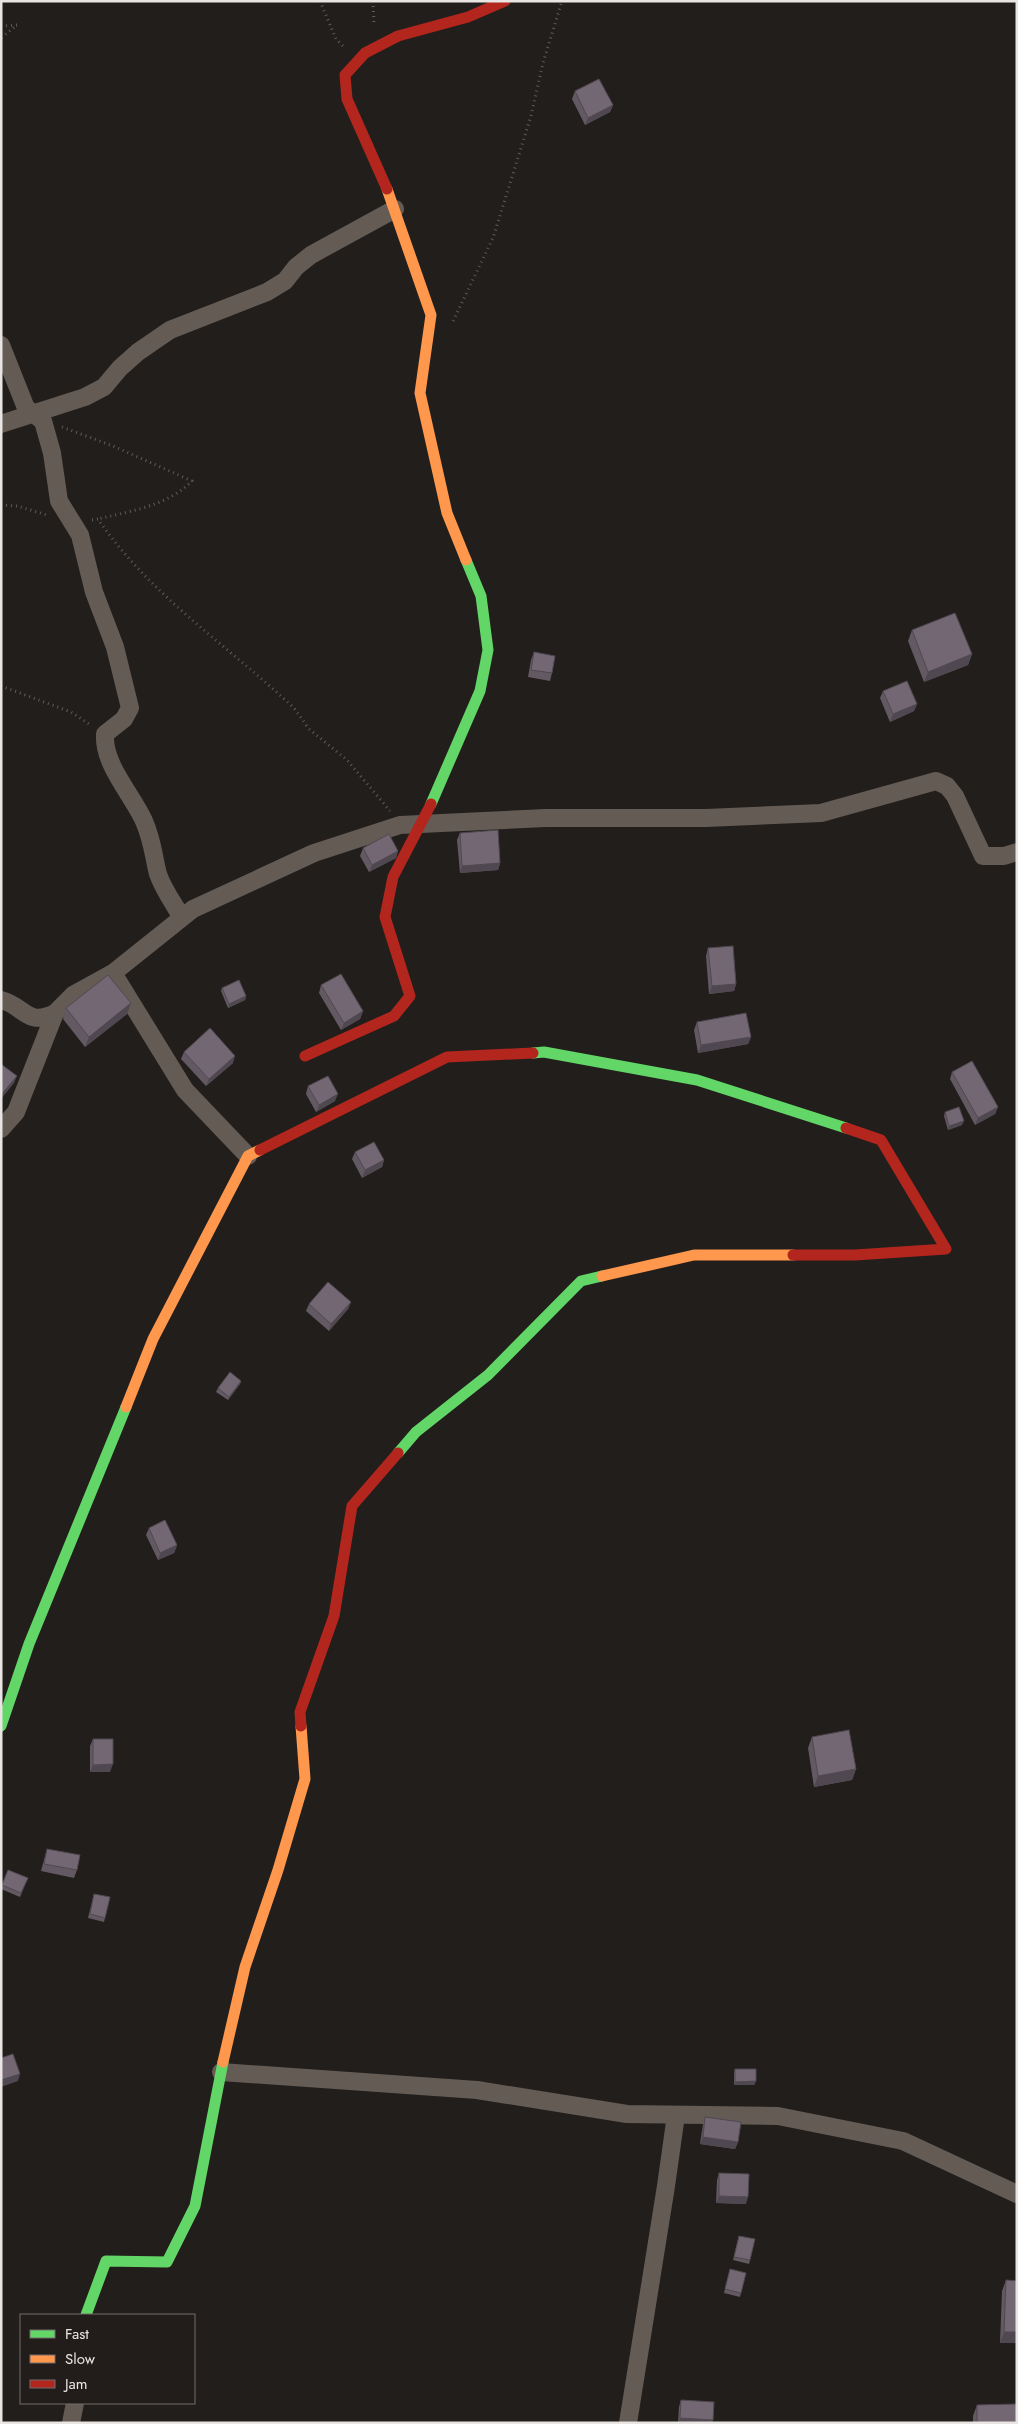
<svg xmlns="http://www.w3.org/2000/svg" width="1018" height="2424" viewBox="0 0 1018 2424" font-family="Jost,sans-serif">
  <rect width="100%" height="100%" fill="#211e1c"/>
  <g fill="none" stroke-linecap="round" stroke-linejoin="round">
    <path stroke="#625b58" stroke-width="3" stroke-dasharray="1 4" stroke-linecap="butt" d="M 320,1 L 336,39 L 344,47
      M 373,1 L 374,25
      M 1,26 L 17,25 L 1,38
      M 453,321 L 493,238 L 531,116 L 543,63 L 562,1
      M 62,427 L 113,446 L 192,481 C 167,506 131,511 98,519
      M 1,505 L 17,506 L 47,515
      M 92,520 L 98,519 C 151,596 227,645 294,708 L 309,729 L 347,760 L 390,811
      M 1,686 L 71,712 L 92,726"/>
    <path stroke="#645b54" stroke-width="18" d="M 1,345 L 26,408 L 43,421 L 52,453 L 59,501 L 80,535 L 94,592 L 115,647 L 130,708 L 124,719 L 105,734 C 103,765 132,794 144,821 C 153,842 153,854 158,874 C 163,889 174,904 182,918
      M 1,424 L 85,397 L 104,387 L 120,368 L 138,352 L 170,330 L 267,292 L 285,281 L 296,267 L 311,255 L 395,209
      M 113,973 L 185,1090 L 248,1156
      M 1,1000 C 25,1006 26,1027 55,1013
      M 1,1129 L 16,1112 L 55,1013 L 73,995 L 113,973 L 193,909 L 314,853 L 400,825 L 546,818 L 706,818 L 821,813 L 936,781 L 947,786 L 955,796 L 983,856 L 1004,856 L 1017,852
      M 221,2072 L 477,2090 L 627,2114 L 778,2116 L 903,2141 L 1017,2194
      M 71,2423 L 75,2403
      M 628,2423 L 666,2186 L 676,2115"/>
    <path stroke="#63d668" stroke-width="11" d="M 431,804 L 480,691 L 488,650 L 481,596 L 466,560
      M 533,1053 L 544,1052 L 697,1080 L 846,1128
      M 398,1453 L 416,1432 L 488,1375 L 581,1281 L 602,1276
      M 1,1726 L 29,1644 L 126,1407
      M 86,2315 L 106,2261 L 167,2262 L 195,2206 L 223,2062"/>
    <path stroke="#ff974d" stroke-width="11" d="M 387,189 L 431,315 L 420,393 L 447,513 L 466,560
      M 602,1276 L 694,1255 L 793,1255
      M 126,1407 L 153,1339 L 248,1156 L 260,1150
      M 223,2062 L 245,1967 L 278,1870 L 305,1779 L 301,1726"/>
    <path stroke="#b3261e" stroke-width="11" d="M 387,189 L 347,99 L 345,75 L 365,53 L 398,36 L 468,17 L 505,1
      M 305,1056 L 394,1016 L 410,996 L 385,917 L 393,877 L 431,804
      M 260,1150 L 447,1057 L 533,1053
      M 793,1255 L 855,1255 L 946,1249 L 881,1140 L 846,1128
      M 301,1726 L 300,1712 L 334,1616 L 352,1506 L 398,1453"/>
  </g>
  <path fill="#635963" d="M 575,91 L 613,105 L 610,112 L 585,125 L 572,99 Z
    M 912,630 L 972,654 L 968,665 L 924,682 L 908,641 Z
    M 534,652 L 552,673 L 550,681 L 528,677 L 531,660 Z
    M 883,691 L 917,704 L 914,711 L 890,722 L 880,698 Z
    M 460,833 L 500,863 L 498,870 L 460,873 L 457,840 Z
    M 363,848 L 398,851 L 396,858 L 369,872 L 360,856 Z
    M 708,948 L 736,984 L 734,991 L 709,994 L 706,956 Z
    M 321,985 L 363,1011 L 360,1019 L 341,1030 L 319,993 Z
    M 222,988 L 246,996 L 245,1000 L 228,1008 L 221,991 Z
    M 66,1008 L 127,1014 L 85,1047 L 63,1019 Z
    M 697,1022 L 751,1037 L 748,1044 L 698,1053 L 694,1030 Z
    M 184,1052 L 233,1063 L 206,1086 L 181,1059 Z
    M 952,1072 L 998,1107 L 995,1114 L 975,1125 L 950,1079 Z
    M 308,1086 L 335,1101 L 316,1112 L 306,1094 Z
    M 945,1112 L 962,1125 L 948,1130 L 944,1116 Z
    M 355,1152 L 384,1160 L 382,1167 L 362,1178 L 352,1159 Z
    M 351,1302 L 348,1309 L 329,1331 L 306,1311 L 309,1304 Z
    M 241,1381 L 240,1384 L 228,1400 L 216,1392 L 218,1388 Z
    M 149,1528 L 177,1545 L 174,1553 L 158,1560 L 146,1535 Z
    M 812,1737 L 856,1769 L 852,1780 L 814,1787 L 808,1748 Z
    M 93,1739 L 110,1772 L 90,1772 L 90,1746 Z
    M 47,1849 L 77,1870 L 74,1878 L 41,1871 L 45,1856 Z
    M 8,1870 L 28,1878 L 20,1897 L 1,1889 L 1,1886 Z
    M 94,1894 L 105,1918 L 104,1922 L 88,1918 Z
    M 735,2069 L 756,2081 L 754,2085 L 734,2085 L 734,2072 Z
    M 705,2117 L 738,2142 L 735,2149 L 700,2144 L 703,2124 Z
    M 719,2173 L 746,2204 L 716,2203 L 717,2180 Z
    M 739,2236 L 750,2260 L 749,2264 L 733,2260 Z
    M 730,2269 L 741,2293 L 740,2297 L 724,2293 Z
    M 1006,2280 L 1017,2281 L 1017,2343 L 1000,2343 L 1002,2291 Z
    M 681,2400 L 712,2423 L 678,2423 L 679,2407 Z
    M 977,2405 L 1017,2423 L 973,2423 L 973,2416 Z"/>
  <path fill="#504850" d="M 613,105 L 610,112 L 585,125 L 588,118 Z
    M 972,654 L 968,665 L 924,682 L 928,672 Z
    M 917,704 L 914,711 L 890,722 L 893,714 Z
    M 398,851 L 396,858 L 369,872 L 372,865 Z
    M 500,863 L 498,870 L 460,873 L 462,866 Z
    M 736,984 L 734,991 L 709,994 L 712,986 Z
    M 246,996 L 245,1000 L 228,1008 L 229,1004 Z
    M 131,1003 L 127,1014 L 85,1047 L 89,1037 Z
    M 363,1011 L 360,1019 L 341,1030 L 344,1023 Z
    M 751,1037 L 748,1044 L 698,1053 L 701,1045 Z
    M 235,1056 L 233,1063 L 206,1086 L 209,1079 Z
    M 17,1076 L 14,1083 L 1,1099 L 1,1095 Z
    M 338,1094 L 335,1101 L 316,1112 L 319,1105 Z
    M 998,1107 L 995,1114 L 975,1125 L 978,1118 Z
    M 964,1121 L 962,1125 L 948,1130 L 949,1126 Z
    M 384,1160 L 382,1167 L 362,1178 L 365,1170 Z
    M 351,1302 L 348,1309 L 329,1331 L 331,1324 Z
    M 241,1381 L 240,1384 L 228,1400 L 229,1397 Z
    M 177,1545 L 174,1553 L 158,1560 L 160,1553 Z
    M 113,1764 L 110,1772 L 90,1772 L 93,1765 Z
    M 856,1769 L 852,1780 L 814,1787 L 818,1776 Z
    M 20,2074 L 18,2081 L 1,2087 L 1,2080 Z
    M 756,2081 L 754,2085 L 734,2085 L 735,2082 Z
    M 703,2137 L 738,2142 L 735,2149 L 700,2144 Z
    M 719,2196 L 748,2197 L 746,2204 L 716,2203 Z
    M 1004,2332 L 1017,2332 L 1017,2343 L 1000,2343 Z
    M 680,2418 L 713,2420 L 712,2423 L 678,2423 Z"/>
  <path fill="#736773" stroke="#504850" d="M 599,79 L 613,105 L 588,118 L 575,91 Z
    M 955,613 L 972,654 L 928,672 L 912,630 Z
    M 534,652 L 555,656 L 552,673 L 531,670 Z
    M 907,681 L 917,704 L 893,714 L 883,691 Z
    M 498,830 L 500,863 L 462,866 L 460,833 Z
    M 389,834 L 398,851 L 372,865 L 363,848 Z
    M 733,946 L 736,984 L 712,986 L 708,948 Z
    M 341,974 L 363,1011 L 344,1023 L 321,985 Z
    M 108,975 L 131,1003 L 89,1037 L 66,1008 Z
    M 239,980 L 246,996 L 229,1004 L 222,988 Z
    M 746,1013 L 751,1037 L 701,1045 L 697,1022 Z
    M 210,1028 L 235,1056 L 209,1079 L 184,1052 Z
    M 972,1061 L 998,1107 L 978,1118 L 952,1072 Z
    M 1,1064 L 17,1076 L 1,1095 Z
    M 328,1076 L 338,1094 L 319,1105 L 308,1086 Z
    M 959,1107 L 964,1121 L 949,1126 L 945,1112 Z
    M 374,1142 L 384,1160 L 365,1170 L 355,1152 Z
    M 328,1282 L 351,1302 L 331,1324 L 309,1304 Z
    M 230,1372 L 241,1381 L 229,1397 L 218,1388 Z
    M 165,1520 L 177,1545 L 160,1553 L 149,1528 Z
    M 849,1730 L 856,1769 L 818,1776 L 812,1737 Z
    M 93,1739 L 113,1739 L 113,1764 L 93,1765 Z
    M 47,1849 L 80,1855 L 77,1870 L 44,1864 Z
    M 8,1870 L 28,1878 L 21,1893 L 2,1885 Z
    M 94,1894 L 110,1897 L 105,1918 L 90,1914 Z
    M 13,2054 L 20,2074 L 1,2080 L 1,2058 Z
    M 735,2069 L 756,2069 L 756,2081 L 735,2082 Z
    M 705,2117 L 741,2122 L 738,2142 L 703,2137 Z
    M 719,2173 L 749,2174 L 748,2197 L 719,2196 Z
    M 739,2236 L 755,2239 L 750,2260 L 734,2257 Z
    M 730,2269 L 746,2273 L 741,2293 L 725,2289 Z
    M 1006,2280 L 1017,2281 L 1017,2332 L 1004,2332 Z
    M 681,2400 L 714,2402 L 713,2420 L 680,2418 Z
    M 1017,2404 L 1017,2423 L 977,2423 L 977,2405 Z"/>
  <rect width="1018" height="2424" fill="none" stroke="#e9e5e3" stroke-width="5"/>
  <rect x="20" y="2314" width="175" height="90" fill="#221d1b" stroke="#726d6b"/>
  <rect x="30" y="2330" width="25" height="8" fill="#63d668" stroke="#726d6b"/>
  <text x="65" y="2339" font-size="15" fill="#e9e5e3">Fast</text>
  <rect x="30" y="2355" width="25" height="8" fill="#ff974d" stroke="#726d6b"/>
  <text x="65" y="2364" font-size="15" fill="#e9e5e3">Slow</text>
  <rect x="30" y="2380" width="25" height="8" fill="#b3261e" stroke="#726d6b"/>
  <text x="65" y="2389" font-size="15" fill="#e9e5e3">Jam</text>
</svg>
